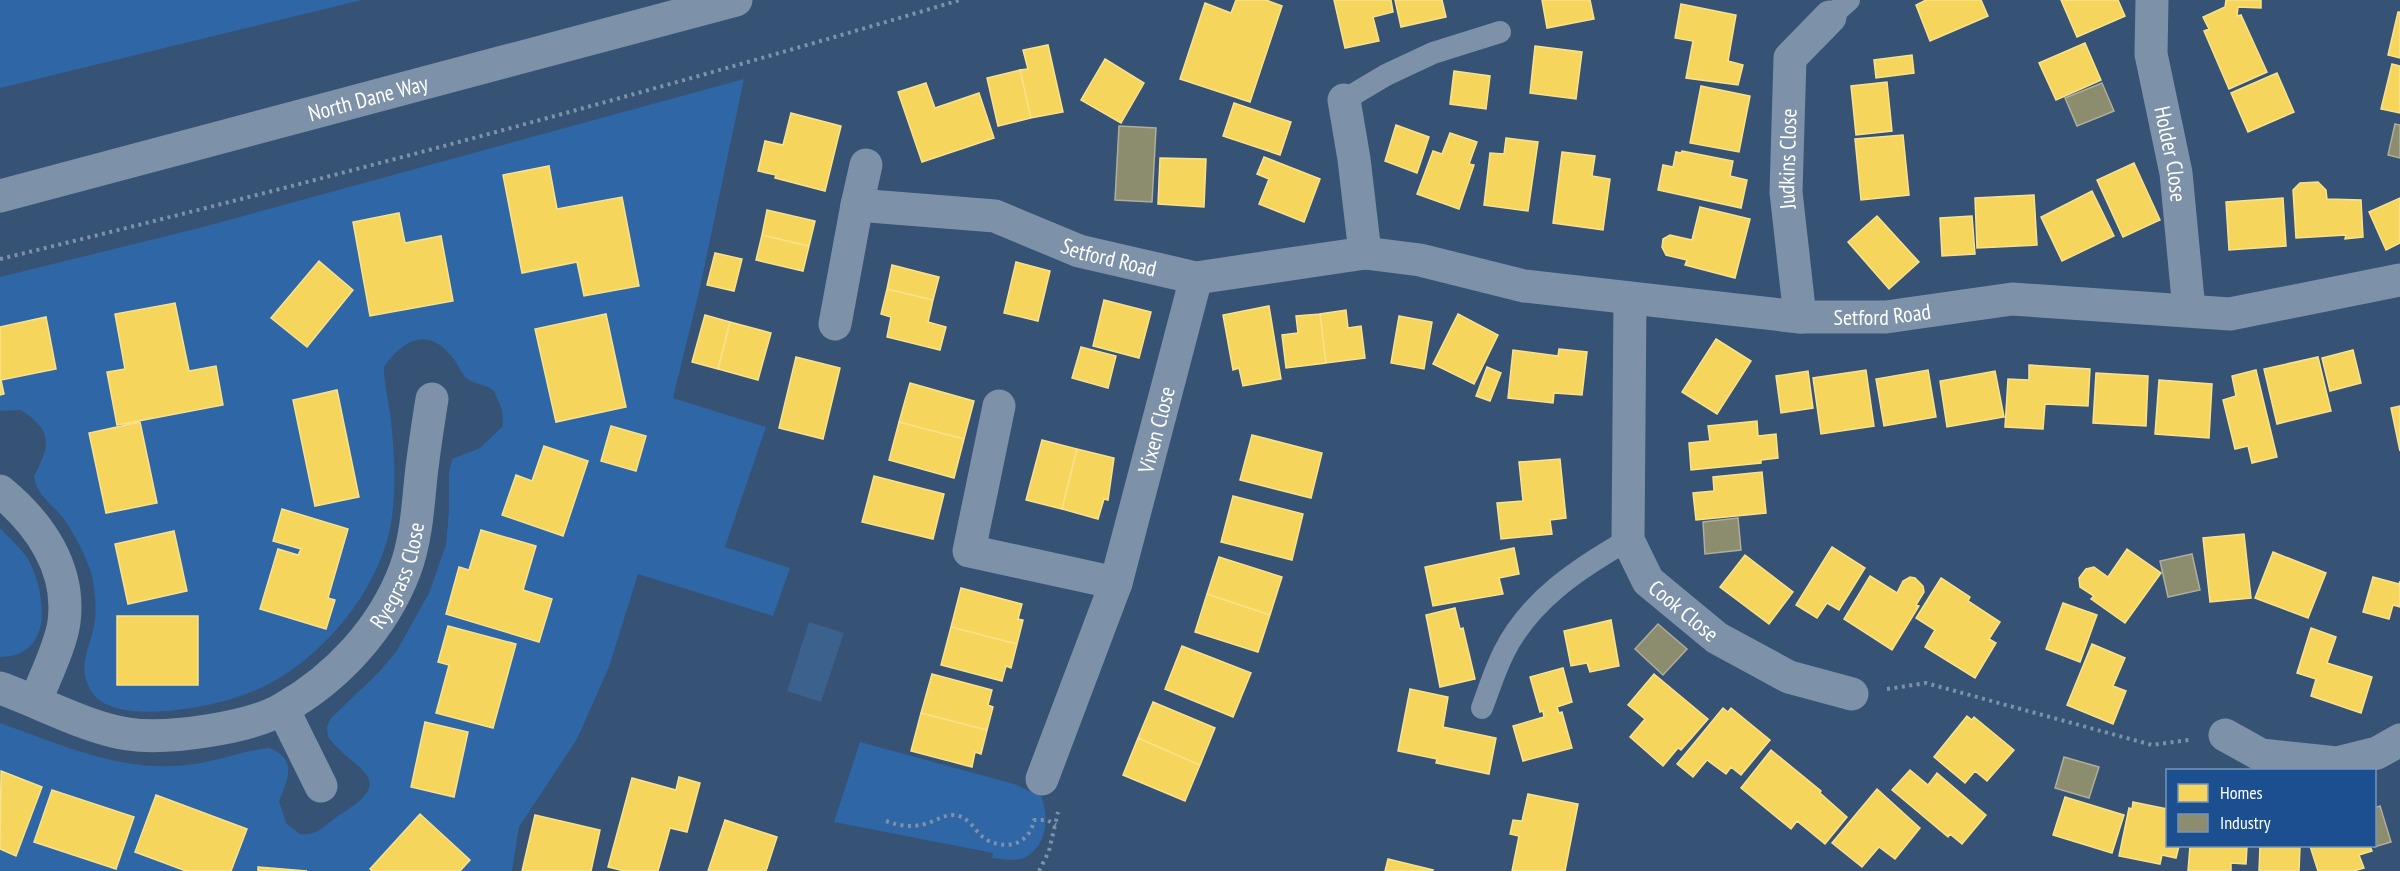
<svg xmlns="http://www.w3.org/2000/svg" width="2400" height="871" viewBox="0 0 2400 871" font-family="'PT Sans Narrow',sans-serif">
  <rect width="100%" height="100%" fill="#365274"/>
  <path fill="#2f66a5" d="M 0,0 L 362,0 L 0,88 Z
    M 744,79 L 699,292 L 673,398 L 766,427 L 725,547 L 790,568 L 773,616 L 638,574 L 609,667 L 577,739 L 519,827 L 512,871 L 0,871 L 0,723 C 59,744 123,773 187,765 C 215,762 241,751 269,748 C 298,759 288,779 279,801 L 286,823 L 300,834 C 320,836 326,823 341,814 C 401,777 352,770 328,737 L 327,727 L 331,718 L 377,674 L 396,652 L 429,593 L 446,545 L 449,511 L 449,472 L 452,459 L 480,448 L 503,426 L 502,410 L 494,391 C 486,384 472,384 465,377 C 460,371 457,362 452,357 C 427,326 403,340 384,367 C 384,385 389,403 391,421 C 394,449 396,479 393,507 C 388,580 328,655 263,687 C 235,700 206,707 176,710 C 152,713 105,715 91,691 C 77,667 89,650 94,626 C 97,610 95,592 92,576 C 87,558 75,535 64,519 C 53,504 36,496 34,476 C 50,445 54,432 21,410 L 0,411 L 0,277 L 199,228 Z
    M 0,528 C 9,538 21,548 28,559 C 46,592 55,657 0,657 Z
    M 860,742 L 1014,784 L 1041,796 C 1049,815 1048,845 1026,857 C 1017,862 1002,859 992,858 L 993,853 L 834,822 Z"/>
  <path fill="#3b618d" d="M 809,622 L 844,633 L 821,702 L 787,691 Z"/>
  <path fill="#f6d55c" stroke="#f9e28d" stroke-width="1.5" d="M 1236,0 L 1266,0 L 1282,6 L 1250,102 L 1180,79 L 1205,3 L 1231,13 Z
    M 1334,0 L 1391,0 L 1393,12 L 1373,17 L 1379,41 L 1345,48 Z
    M 1395,0 L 1442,0 L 1446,17 L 1401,27 Z
    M 1542,0 L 1590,0 L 1594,19 L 1547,28 Z
    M 1926,0 L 1981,0 L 1988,16 L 1930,41 L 1916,5 Z
    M 2061,0 L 2118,0 L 2125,16 L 2077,37 Z
    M 2226,0 L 2261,0 L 2261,8 L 2238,7 L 2237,16 L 2241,15 L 2267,72 L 2229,89 L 2204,31 L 2209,29 L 2203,17 L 2225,7 Z
    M 1681,4 L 1736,15 L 1728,61 L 1743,65 L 1738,85 L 1686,78 L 1693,41 L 1675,38 Z
    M 2398,12 L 2400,12 L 2400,58 L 2388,55 Z
    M 2085,43 L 2101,80 L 2056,100 L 2039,63 Z
    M 1048,45 L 1063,112 L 1031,118 L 1020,70 L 1028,69 L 1023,50 Z
    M 1535,46 L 1582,52 L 1576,99 L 1530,93 Z
    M 1912,55 L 1914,73 L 1876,78 L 1874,60 Z
    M 1105,59 L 1144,83 L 1121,123 L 1081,100 Z
    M 2392,64 L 2400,66 L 2400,113 L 2381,109 Z
    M 1020,70 L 1031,118 L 998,126 L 987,78 Z
    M 1454,71 L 1490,76 L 1486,109 L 1450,104 Z
    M 2277,73 L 2294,112 L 2248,132 L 2231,93 Z
    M 1887,82 L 1892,131 L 1856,135 L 1851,86 Z
    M 926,83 L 935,108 L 979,93 L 994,138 L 922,162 L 898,92 Z
    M 1701,86 L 1750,96 L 1739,152 L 1690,143 Z
    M 1234,103 L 1291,122 L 1280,155 L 1223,136 Z
    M 791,113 L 841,126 L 825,191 L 775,178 L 776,175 L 758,171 L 765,141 L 783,145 Z
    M 1396,125 L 1429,137 L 1417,173 L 1385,161 Z
    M 1450,133 L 1477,142 L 1469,164 L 1474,165 L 1459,209 L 1417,194 L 1433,151 L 1442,154 Z
    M 1903,135 L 1909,195 L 1861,200 L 1855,139 Z
    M 1506,138 L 1538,142 L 1528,211 L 1484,205 L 1490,153 L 1504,154 Z
    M 1682,151 L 1733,161 L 1730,176 L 1747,180 L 1741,208 L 1658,190 L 1663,165 L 1673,167 L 1676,152 L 1681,153 Z
    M 1562,152 L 1595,156 L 1592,176 L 1610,179 L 1603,230 L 1553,223 Z
    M 1264,157 L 1320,179 L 1304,222 L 1259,204 L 1269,179 L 1257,174 Z
    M 1160,158 L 1206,159 L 1204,207 L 1158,204 Z
    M 2134,163 L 2160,220 L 2123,237 L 2097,180 Z
    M 549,166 L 557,209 L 622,197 L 639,286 L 584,296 L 577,262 L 522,273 L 503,175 Z
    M 2318,182 L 2326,190 L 2327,199 L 2361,200 L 2363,237 L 2345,239 L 2346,235 L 2296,238 L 2293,190 L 2300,183 Z
    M 2092,191 L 2114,236 L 2062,261 L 2041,217 Z
    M 2034,195 L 2037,245 L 1977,248 L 1975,198 Z
    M 2283,198 L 2286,246 L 2229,250 L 2226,202 Z
    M 2400,198 L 2400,243 L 2386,250 L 2369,212 Z
    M 1700,207 L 1750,219 L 1735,278 L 1685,265 L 1687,260 L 1666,255 L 1662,247 L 1663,239 L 1670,235 L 1692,240 Z
    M 767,210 L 815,221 L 809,246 L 762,235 Z
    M 399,213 L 405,243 L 441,236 L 453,301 L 370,316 L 353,222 Z
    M 1877,216 L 1919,262 L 1889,289 L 1848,242 Z
    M 1972,216 L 1975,254 L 1942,256 L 1940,218 Z
    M 762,235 L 809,246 L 803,271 L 756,260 Z
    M 715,253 L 742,259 L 734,291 L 707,285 Z
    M 319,261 L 353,290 L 307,347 L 271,318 Z
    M 1016,262 L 1050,271 L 1038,321 L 1004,313 Z
    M 892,265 L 939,277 L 933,300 L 887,289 Z
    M 887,289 L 933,300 L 928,322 L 946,327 L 940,350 L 887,337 L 891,317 L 881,314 Z
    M 1104,300 L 1151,312 L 1139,358 L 1093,346 Z
    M 175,303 L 189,371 L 216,366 L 223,405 L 117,425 L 107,372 L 125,369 L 115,314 Z
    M 1269,306 L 1281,379 L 1243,386 L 1239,368 L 1233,370 L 1223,315 Z
    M 1346,310 L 1348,328 L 1361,326 L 1365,358 L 1326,363 L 1320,314 Z
    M 606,314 L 626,407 L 556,422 L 535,329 Z
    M 1320,314 L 1326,363 L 1286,368 L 1282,335 L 1298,333 L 1296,316 Z
    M 1458,314 L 1498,335 L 1474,384 L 1433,364 Z
    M 705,315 L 730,322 L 718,369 L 692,362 Z
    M 1399,316 L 1432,322 L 1424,369 L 1391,363 Z
    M 46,317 L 56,369 L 1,380 L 4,394 L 0,395 L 0,327 Z
    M 730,322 L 771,333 L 758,380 L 718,369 Z
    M 1716,339 L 1751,361 L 1717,414 L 1682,392 Z
    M 1081,347 L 1116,356 L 1108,388 L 1072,378 Z
    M 1559,349 L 1587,352 L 1582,395 L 1554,393 L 1553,403 L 1508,398 L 1513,350 L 1558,356 Z
    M 2353,350 L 2361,383 L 2330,391 L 2322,358 Z
    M 796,357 L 840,368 L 823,439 L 779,428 Z
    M 2318,357 L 2331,411 L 2277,424 L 2264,369 Z
    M 2029,365 L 2090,369 L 2088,406 L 2045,404 L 2043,429 L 2005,427 L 2008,379 L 2029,380 Z
    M 1487,367 L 1501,373 L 1490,401 L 1476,396 Z
    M 1866,370 L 1874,426 L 1821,434 L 1813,378 Z
    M 1928,370 L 1936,417 L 1884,426 L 1876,379 Z
    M 2256,370 L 2277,457 L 2252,463 L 2248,446 L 2235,449 L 2223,400 L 2236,396 L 2232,376 Z
    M 1808,371 L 1813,408 L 1781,413 L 1776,376 Z
    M 1995,371 L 2004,417 L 1947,427 L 1940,381 Z
    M 2096,373 L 2148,376 L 2146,426 L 2093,423 Z
    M 2159,380 L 2212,384 L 2209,438 L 2155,434 Z
    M 910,383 L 974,401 L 964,439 L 899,422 Z
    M 337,390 L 359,497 L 315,506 L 293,400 Z
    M 2400,406 L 2400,451 L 2391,408 Z
    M 1757,421 L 1758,436 L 1776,434 L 1778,458 L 1761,460 L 1761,463 L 1691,470 L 1689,443 L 1710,441 L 1708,426 Z
    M 140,422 L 157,503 L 106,513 L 89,433 Z
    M 899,422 L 964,439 L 954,478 L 889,460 Z
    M 611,426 L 646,436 L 636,471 L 601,461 Z
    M 1252,435 L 1322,453 L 1311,498 L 1240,480 Z
    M 1042,440 L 1077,449 L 1062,509 L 1026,500 Z
    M 544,446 L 588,461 L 563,536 L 502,515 L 516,475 L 532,481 Z
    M 1077,449 L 1114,458 L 1108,500 L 1104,499 L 1098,519 L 1062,509 Z
    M 1560,459 L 1566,518 L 1550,520 L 1552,534 L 1501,539 L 1497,503 L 1523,501 L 1519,462 Z
    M 1762,472 L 1766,513 L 1696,520 L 1693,493 L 1714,491 L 1713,477 Z
    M 874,476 L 944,494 L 933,539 L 862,522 Z
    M 1233,496 L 1303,514 L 1292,560 L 1221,542 Z
    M 282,509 L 348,529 L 328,598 L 335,600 L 326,629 L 260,609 L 278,549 L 298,555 L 301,549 L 273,541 Z
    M 481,530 L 536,546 L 523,590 L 552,599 L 539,642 L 446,614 L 459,567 L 469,570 Z
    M 174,531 L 187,591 L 128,604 L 115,544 Z
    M 2244,534 L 2251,598 L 2210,602 L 2203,538 Z
    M 1832,547 L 1865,568 L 1839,610 L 1827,603 L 1817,618 L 1796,605 Z
    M 1514,548 L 1519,574 L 1499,578 L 1503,594 L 1433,606 L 1425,567 Z
    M 2127,549 L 2161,573 L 2125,623 L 2091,599 L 2094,596 L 2080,587 L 2079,578 L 2086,569 L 2094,567 L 2108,577 Z
    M 2273,552 L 2326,573 L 2308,618 L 2255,598 Z
    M 1745,555 L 1793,592 L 1769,624 L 1720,587 Z
    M 1219,557 L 1282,577 L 1270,615 L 1207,594 Z
    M 1870,576 L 1897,593 L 1903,581 L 1910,577 L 1915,578 L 1923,586 L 1924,592 L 1916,605 L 1919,606 L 1892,650 L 1844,619 Z
    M 2373,577 L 2399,584 L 2400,581 L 2400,607 L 2393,605 L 2389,619 L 2363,612 Z
    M 1941,578 L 1970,597 L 1968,601 L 2000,622 L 1989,639 L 1996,643 L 1975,678 L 1925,647 L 1935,630 L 1916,618 Z
    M 961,588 L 1022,604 L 1018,619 L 1023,620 L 1017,644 L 951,627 Z
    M 1207,594 L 1270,615 L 1258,652 L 1195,632 Z
    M 2063,603 L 2097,615 L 2080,662 L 2046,649 Z
    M 1455,608 L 1460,629 L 1463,628 L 1475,679 L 1440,687 L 1426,615 Z
    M 117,616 L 198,616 L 198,685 L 117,685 Z
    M 1611,620 L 1619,666 L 1590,672 L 1587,663 L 1571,666 L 1564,631 Z
    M 448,626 L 516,644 L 493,728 L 436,713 L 449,665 L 438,662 Z
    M 951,627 L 1017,644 L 1011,668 L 1006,666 L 1002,681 L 941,665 Z
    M 2311,628 L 2336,637 L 2327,663 L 2372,677 L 2361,713 L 2311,696 L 2316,679 L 2297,673 Z
    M 2092,644 L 2125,658 L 2113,686 L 2126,691 L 2113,724 L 2067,705 Z
    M 1182,646 L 1251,673 L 1233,717 L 1165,689 Z
    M 1563,668 L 1572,702 L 1557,707 L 1559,713 L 1562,712 L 1572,748 L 1523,761 L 1513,726 L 1544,717 L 1543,711 L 1540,712 L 1530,677 Z
    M 932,674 L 992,690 L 988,705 L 993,707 L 987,730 L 921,713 Z
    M 1654,674 L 1708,719 L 1681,750 L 1678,748 L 1663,766 L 1630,737 L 1645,719 L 1628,705 Z
    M 1410,689 L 1448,697 L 1443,727 L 1496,738 L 1489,774 L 1436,763 L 1437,759 L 1398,751 Z
    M 1153,702 L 1215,728 L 1200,765 L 1138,738 Z
    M 1723,708 L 1728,712 L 1731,708 L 1770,740 L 1741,775 L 1731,767 L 1726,774 L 1707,760 L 1693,777 L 1677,764 Z
    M 921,713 L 987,730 L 981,754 L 975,752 L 972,767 L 911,751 Z
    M 1967,716 L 1972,720 L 1974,717 L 2014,750 L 1987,781 L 1975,771 L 1965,783 L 1934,757 Z
    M 425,722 L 468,732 L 454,797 L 411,787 Z
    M 1138,738 L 1200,765 L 1185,801 L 1123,775 Z
    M 1771,750 L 1821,791 L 1820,793 L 1847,817 L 1825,844 L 1797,821 L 1791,829 L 1741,788 Z
    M 1910,770 L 1928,785 L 1937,773 L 1986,815 L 1962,844 L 1950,834 L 1948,837 L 1892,790 Z
    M 1,771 L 42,787 L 16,856 L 0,849 Z
    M 679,777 L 700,783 L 687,832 L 670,828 L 658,871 L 624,871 L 608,867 L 632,778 L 676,790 Z
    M 1877,789 L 1920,828 L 1895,859 L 1879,847 L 1862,867 L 1832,843 Z
    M 52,790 L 134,817 L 116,869 L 34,842 Z
    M 1528,794 L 1578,804 L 1565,871 L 1512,871 L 1519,836 L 1510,834 L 1513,820 L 1522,821 Z
    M 156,795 L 247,829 L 231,871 L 186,871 L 135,852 Z
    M 2065,797 L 2124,815 L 2112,853 L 2053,835 Z
    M 2133,802 L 2168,809 L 2168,846 L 2179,846 L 2176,858 L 2162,855 L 2160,864 L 2119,856 L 2129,808 L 2132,809 Z
    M 420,814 L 470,860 L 460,871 L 372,871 L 370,869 Z
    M 535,815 L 600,830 L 591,871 L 522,871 Z
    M 725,820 L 777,837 L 766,871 L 708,871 Z
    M 2190,846 L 2247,846 L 2246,864 L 2231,863 L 2231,871 L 2188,871 Z
    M 2260,846 L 2300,846 L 2299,871 L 2259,871 Z
    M 2310,846 L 2370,846 L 2372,851 L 2359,855 L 2364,868 L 2354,871 L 2318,871 Z
    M 1388,859 L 1433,870 L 1432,871 L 1385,871 Z
    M 258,867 L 307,871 L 258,871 Z"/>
  <path fill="#8c8c6e" stroke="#aeae9a" stroke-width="1.5" d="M 2102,83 L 2114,111 L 2077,126 L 2065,98 Z
    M 2395,124 L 2400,125 L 2400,158 L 2388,155 Z
    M 1119,126 L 1156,128 L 1152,202 L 1115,200 Z
    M 1738,518 L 1741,550 L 1705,554 L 1703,522 Z
    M 2192,554 L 2200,590 L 2168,597 L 2160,561 Z
    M 1658,624 L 1687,649 L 1663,675 L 1635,649 Z
    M 2064,757 L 2099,767 L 2089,798 L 2055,788 Z
    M 2380,806 L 2391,842 L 2374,847 L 2374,808 Z"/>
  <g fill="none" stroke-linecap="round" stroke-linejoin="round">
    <path stroke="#7d92a8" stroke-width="4" stroke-dasharray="3 4.5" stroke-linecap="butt" d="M 0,259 C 322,181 642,95 960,0
      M 1887,689 L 1926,683 L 2152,745 L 2189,740
      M 886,821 C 900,826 913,828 928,823 C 937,820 944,815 954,815 C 970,816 975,833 987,840 C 1008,851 1030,843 1034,820 L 1047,820 L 1056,825
      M 1039,871 L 1049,851 L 1058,812"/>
    <path stroke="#7d92a8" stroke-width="22" d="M 1830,17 L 1849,0
      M 1344,100 L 1386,75 L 1433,53 L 1500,32
      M 1482,708 C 1489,689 1495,670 1504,652 C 1530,600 1579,568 1628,540"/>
    <g stroke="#7d92a8" stroke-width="33">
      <path id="s1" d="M 2152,0 L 2151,54 L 2176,173 L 2189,310"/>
      <path d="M 1344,100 L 1354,159 L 1365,253"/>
      <path d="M 857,205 L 866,165"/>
      <path id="s2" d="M 1630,299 L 1628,540 L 1648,581 L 1717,638 L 1789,677 L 1852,694"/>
      <path id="s3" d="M 1800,317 L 1786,192 L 1790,58 L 1830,17"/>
      <path id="s4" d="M 835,324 L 857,205 L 995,216 L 1079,251 L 1196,278 L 1365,253 L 1420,260 L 1524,286 L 1800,317 L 1886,317 L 2012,299 L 2230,314 L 2400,280"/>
      <path d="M 999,406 L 969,551 L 1116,583"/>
      <path d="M 0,491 C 39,523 71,568 64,622 C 61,645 45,677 36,700"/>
      <path id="s5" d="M 0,688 C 40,702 87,728 128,734 C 167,740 251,728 284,708 C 338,677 383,628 405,570 C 416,540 418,507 421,476 C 424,450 428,424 432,399"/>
      <path d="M 283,709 L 321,786"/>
      <path d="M 2225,735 L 2261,755 L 2337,763 L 2377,753 L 2400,740"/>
      <path id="s6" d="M 1042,779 L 1116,583 L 1196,278"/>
    </g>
    <path stroke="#7d92a8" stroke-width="33" id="s7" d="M 0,196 L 736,0"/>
  </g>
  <g text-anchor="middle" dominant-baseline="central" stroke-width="6" stroke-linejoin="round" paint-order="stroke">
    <g font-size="22" fill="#fff" stroke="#1b4f8f">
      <text stroke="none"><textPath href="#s7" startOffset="381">North Dane Way</textPath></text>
      <text stroke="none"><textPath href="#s1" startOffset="156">Holder Close</textPath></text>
      <text stroke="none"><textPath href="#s3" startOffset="159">Judkins Close</textPath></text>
      <text stroke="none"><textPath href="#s4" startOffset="381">Setford Road</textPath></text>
      <text stroke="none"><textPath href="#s4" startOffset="1164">Setford Road</textPath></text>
      <text stroke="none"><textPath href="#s6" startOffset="368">Vixen Close</textPath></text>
      <text stroke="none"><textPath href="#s5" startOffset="476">Ryegrass Close</textPath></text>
      <text stroke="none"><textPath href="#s2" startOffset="333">Cook Close</textPath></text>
    </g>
  </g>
  <rect x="2166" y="769" width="210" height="78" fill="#1b4f8f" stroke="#7695bc" stroke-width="1.5"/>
  <rect x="2178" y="784" width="30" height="18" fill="#f6d55c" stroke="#7695bc" stroke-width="1.5"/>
  <text x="2220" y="799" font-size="18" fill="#ffffff">Homes</text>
  <rect x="2178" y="814" width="30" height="18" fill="#8c8c6e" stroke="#7695bc" stroke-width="1.5"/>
  <text x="2220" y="829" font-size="18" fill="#ffffff">Industry</text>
</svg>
